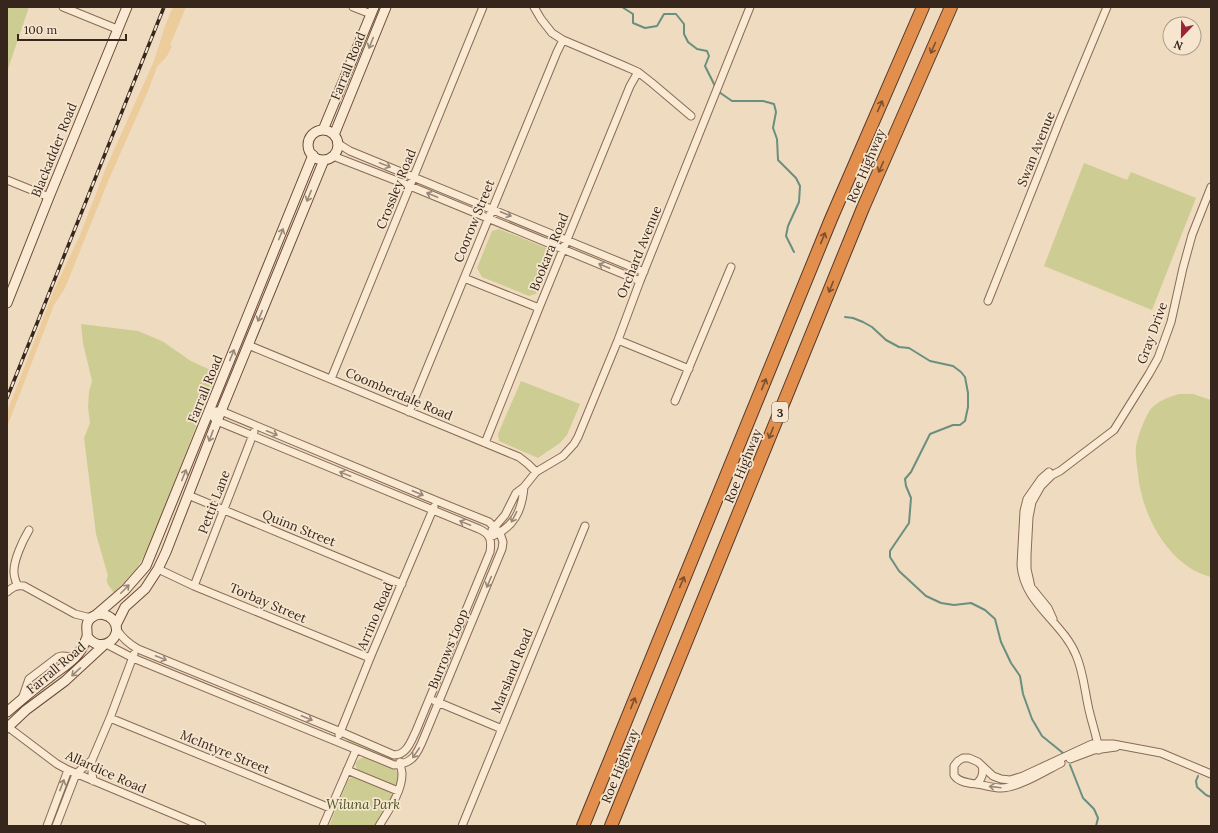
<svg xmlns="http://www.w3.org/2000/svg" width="1218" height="833" viewBox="0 0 1218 833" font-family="Lora,serif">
  <rect width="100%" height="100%" fill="#efdbbf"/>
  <path fill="#cdcd93" d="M 7,7 L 29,7 L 7,72 Z
    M 1084,163 L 1127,180 L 1131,172 L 1196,198 L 1152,310 L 1044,266 Z
    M 499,229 L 549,249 L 552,258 L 538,293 L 529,296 L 482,277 L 477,268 L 492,231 Z
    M 81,324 L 138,331 L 162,341 L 191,361 L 217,373 L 148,549 L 137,568 L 114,593 C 111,588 104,582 108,576 L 96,534 L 84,438 L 90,423 L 88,407 L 89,392 L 92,381 L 83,343 Z
    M 521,381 L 580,404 L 567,435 L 560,443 L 538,458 L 499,441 L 498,434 Z
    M 1179,394 L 1193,394 L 1211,400 L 1211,577 C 1174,568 1149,527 1141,492 C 1139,486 1139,480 1138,474 C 1137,465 1135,456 1136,447 C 1137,437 1145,418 1150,410 C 1157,401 1169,397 1179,394 Z
    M 344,737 L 391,755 L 397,761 L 397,762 L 392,762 L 351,745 Z
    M 367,756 L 395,768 C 398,774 401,782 395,786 L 359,772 C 352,763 357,759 367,756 Z
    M 352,777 L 355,777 L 390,791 L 393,796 L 378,826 L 329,826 L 348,780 Z"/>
  <path fill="#eccc9b" d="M 173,7 L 186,7 L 170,45 L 172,46 L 167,56 L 157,67 L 148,91 L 109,179 L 65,288 L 54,305 L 7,427 L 7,412 L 54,290 L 80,235 L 106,168 L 154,61 L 165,26 Z"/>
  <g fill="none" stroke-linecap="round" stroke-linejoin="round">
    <path stroke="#6a8f81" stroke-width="2" d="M 622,7 L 633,14 L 633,23 L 645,28 L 657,26 L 664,14 L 676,14 L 684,24 L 684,34 L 688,42 L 697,49 L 707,51 L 709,56 L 705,66 L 715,86
      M 719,92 L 732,101 L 763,101 L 774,104 L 776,112 L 773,128 L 777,139 L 778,160 L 796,178 L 800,186 L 799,202 L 788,226 L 786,236 L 794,252
      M 845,317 L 853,318 L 863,322 L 872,327 L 886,340 L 899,347 L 909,348 L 930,361 L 953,366 L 961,372 L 965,377 L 968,393 L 968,407 L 965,421 L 960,425 L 953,425 L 930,434 L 911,472 L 905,479 L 906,486 L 911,498 L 909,523 L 890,551 L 890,557 L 899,571 L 926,596 L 941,603 L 954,605 L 971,603 L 985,610 L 995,619 L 1001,642 L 1011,663 L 1020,676 L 1023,694 L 1032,719 L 1042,736 L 1063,753
      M 1070,765 L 1083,798 L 1094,809 L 1098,818 L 1096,826
      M 1198,776 L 1196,781 L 1197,787 L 1206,795 L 1211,797"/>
    <defs>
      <path id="street" d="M 63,7 L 117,29
        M 353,7 L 371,14
        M 534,7 L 541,19 L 552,33 L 563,40 L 622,65 L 638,72 L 652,83 L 691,116
        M 337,143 L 350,151 L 644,272
        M 333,156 L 410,186 L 640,281
        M 7,180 L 49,197
        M 464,278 L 539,308
        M 988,301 L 1060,120 L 1107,7
        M 618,340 L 689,369
        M 248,345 L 519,457 L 528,464 L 536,472
        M 331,379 L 483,7
        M 675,401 L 731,267
        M 409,412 L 557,52 L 563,40
        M 485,443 L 539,308 L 630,86 L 638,72
        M 1049,472 L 1041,479 L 1027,499 L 1024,511 L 1021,565 C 1024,604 1062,621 1076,655 C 1084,673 1085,695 1090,714 C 1093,726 1097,738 1099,750
        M 188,495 L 402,584
        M 492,530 L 505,515 L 516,493 L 524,487 L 536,472 L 563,456 L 574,444 L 578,437 L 618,340 L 640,281 L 750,7
        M 490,537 C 514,528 522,511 524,487
        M 158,569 L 194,586 L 370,658
        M 17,585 C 16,581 14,577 14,573 C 13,561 23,540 29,530
        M 194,586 L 254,432
        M 7,592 C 13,587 16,585 24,586 L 75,614 L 87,617 L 93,617
        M 1053,619 L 1048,608 L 1031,587 L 1027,569 L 1027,555 L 1029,517 L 1032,502 L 1041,486 L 1052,475 L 1060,471 L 1114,430 L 1149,374 L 1158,358 L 1171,322 L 1183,268 L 1192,235 L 1211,187
        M 117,630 C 123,639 129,644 138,649 L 341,732 L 394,755 C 407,755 411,741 416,731 L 490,552 C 492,539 490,534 479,529 L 217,421 L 209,413
        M 106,644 L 133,658 L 394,765 C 414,764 418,752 425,735 L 502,549 L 503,542 L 500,533 L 489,522 L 437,501 L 221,411 L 210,411
        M 22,699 L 29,679 L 58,657 L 62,656 L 75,657
        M 435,701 L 502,729
        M 110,718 L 330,808
        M 8,727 L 57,764 L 68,770 L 202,826
        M 339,735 L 370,658 L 434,507
        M 1070,759 L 1094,750 L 1116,747
        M 982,766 C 984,773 982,779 976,784 C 968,783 958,782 954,775 L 954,766 L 958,761 L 963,758 L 969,758 L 978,762 L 993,776 L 1001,779 L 1010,780 L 1023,776 L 1092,744 L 1113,744 L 1161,753 L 1211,774
        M 347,770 L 398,791
        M 93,781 L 92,773 L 92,760 L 110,718 L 134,654
        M 976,784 C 984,785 993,788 1001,788 C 1018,788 1045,771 1061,763
        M 47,826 L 68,770
        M 56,826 L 76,774 L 92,760
        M 323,826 L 356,750
        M 379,826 C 388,811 402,792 402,774 C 402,770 400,766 400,762
        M 462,826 L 585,526"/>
      <path id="secondary" d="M 323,130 L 374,7
        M308 145a15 15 0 1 1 30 0a15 15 0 1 1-30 0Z
        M 334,135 L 386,7
        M 7,303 L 49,197 L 127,7
        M 96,615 L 125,590 L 146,566 L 313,155
        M 116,625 L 125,607 L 145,589 L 158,569 L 166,552 L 217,421 L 324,160
        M 7,712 C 21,700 35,688 50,677 C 59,670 71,663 78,654 C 82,649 85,643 87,637 C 88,630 84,624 91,618 C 98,612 108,614 113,620 C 126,637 100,656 87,636
        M 7,728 L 26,710 L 65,681 L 104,645"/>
      <path id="highway" d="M 583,826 L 831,219 L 923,7
        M 611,826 L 863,208 L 951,7"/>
    </defs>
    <use href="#street" stroke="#886b57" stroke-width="9"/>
    <use href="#secondary" stroke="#6a4c3a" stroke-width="11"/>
    <use href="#highway" stroke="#563a2c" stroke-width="14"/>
    <use href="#street" stroke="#fae9d3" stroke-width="7"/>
    <use href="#secondary" stroke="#fae9d3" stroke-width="9"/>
    <use href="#highway" stroke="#e28e4c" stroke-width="12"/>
    <defs>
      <path id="rail" d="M 7,398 L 164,7"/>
    </defs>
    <use href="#rail" stroke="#37261c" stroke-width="3.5"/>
    <use href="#rail" stroke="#f6e6cf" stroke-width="2" stroke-dasharray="6" stroke-linecap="butt"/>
  </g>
  <defs><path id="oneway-shaft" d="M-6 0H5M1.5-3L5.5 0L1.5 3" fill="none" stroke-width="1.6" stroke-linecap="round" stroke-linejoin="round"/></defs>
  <g stroke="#988878">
    <use href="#oneway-shaft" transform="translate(371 43) rotate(112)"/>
    <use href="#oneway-shaft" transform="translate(385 165) rotate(22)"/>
    <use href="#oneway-shaft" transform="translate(432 195) rotate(-157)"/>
    <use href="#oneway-shaft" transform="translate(309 196) rotate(112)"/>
    <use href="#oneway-shaft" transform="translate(506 214) rotate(22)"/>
    <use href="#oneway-shaft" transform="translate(281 234) rotate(-68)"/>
    <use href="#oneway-shaft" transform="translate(604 266) rotate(-157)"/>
    <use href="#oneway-shaft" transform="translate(260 316) rotate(112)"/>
    <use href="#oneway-shaft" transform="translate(232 355) rotate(-68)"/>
    <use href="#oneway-shaft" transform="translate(272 433) rotate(22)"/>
    <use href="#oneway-shaft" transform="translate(211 436) rotate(111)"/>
    <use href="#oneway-shaft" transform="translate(345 474) rotate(-158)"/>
    <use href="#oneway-shaft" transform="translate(184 475) rotate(-68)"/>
    <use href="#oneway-shaft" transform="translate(418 493) rotate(23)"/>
    <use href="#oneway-shaft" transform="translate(514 517) rotate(117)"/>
    <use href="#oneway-shaft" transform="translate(465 523) rotate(-158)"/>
    <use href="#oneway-shaft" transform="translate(489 582) rotate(113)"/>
    <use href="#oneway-shaft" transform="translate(125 589) rotate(-45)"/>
    <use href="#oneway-shaft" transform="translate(161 658) rotate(22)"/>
    <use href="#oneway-shaft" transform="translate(76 672) rotate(137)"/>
    <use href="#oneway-shaft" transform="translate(307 718) rotate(23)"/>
    <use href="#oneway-shaft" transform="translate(416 753) rotate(124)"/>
    <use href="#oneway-shaft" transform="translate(62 785) rotate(-69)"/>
    <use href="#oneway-shaft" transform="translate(995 787) rotate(-173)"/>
  </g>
  <g stroke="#7b502f">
    <use href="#oneway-shaft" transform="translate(933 48) rotate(114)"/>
    <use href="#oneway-shaft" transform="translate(880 106) rotate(-66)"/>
    <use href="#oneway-shaft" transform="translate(881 167) rotate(114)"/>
    <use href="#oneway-shaft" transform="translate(823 238) rotate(-68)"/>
    <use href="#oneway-shaft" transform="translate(831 287) rotate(112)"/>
    <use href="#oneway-shaft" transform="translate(764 384) rotate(-68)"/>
    <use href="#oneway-shaft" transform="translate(771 433) rotate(112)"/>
    <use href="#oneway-shaft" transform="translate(682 582) rotate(-67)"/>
    <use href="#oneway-shaft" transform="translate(633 703) rotate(-68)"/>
  </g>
  <g text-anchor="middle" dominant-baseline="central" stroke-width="3.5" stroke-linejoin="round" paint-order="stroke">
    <rect fill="#f6e6cf" stroke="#706052" stroke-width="1" x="772" y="402" width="16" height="20" rx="3"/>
    <g font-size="12" font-weight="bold" fill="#37261c">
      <text x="780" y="412">3</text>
    </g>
    <g font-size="13" fill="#37261c" stroke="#f6e6cf">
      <text transform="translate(348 66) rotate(-68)">Farrall Road</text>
      <text transform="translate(1036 149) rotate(-68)">Swan Avenue</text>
      <text transform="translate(54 150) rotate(-68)">Blackadder Road</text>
      <text transform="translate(866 166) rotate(-67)">Roe Highway</text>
      <text transform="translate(396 189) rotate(-68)">Crossley Road</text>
      <text transform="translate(474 221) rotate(-68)">Coorow Street</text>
      <text transform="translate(549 252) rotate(-68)">Bookara Road</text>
      <text transform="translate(639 252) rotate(-68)">Orchard Avenue</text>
      <text transform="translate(1152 333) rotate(-70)">Gray Drive</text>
      <text transform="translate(205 389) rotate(-68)">Farrall Road</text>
      <text transform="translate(399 394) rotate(23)">Coomberdale Road</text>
      <text transform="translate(743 466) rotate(-68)">Roe Highway</text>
      <text transform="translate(214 502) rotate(-69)">Pettit Lane</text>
      <text transform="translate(299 528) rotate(22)">Quinn Street</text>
      <text transform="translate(268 603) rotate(23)">Torbay Street</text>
      <text transform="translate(375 616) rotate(-67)">Arrino Road</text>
      <text transform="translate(448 649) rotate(-68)">Burrows Loop</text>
      <text transform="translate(56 668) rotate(-40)">Farrall Road</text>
      <text transform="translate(512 671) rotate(-68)">Marsland Road</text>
      <text transform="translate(225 752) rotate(22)">McIntyre Street</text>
      <text transform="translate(620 766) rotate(-68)">Roe Highway</text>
      <text transform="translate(106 772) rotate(24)">Allardice Road</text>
    </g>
    <g font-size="13" font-style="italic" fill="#4e5422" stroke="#f6e6cf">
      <text x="363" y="804">Wiluna Park</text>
    </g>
  </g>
  <rect width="1218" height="833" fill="none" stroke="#37261c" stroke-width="16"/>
  <g transform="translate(1182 36) rotate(202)"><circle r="19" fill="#f6e6cf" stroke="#aa9987"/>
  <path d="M0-3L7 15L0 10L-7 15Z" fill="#992535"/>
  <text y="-6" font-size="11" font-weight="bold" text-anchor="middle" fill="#37261c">N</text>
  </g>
  <path d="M18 34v6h108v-6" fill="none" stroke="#37261c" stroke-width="2"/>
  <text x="24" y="34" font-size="12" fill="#37261c" stroke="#f6e6cf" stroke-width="3" paint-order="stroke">100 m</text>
</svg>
